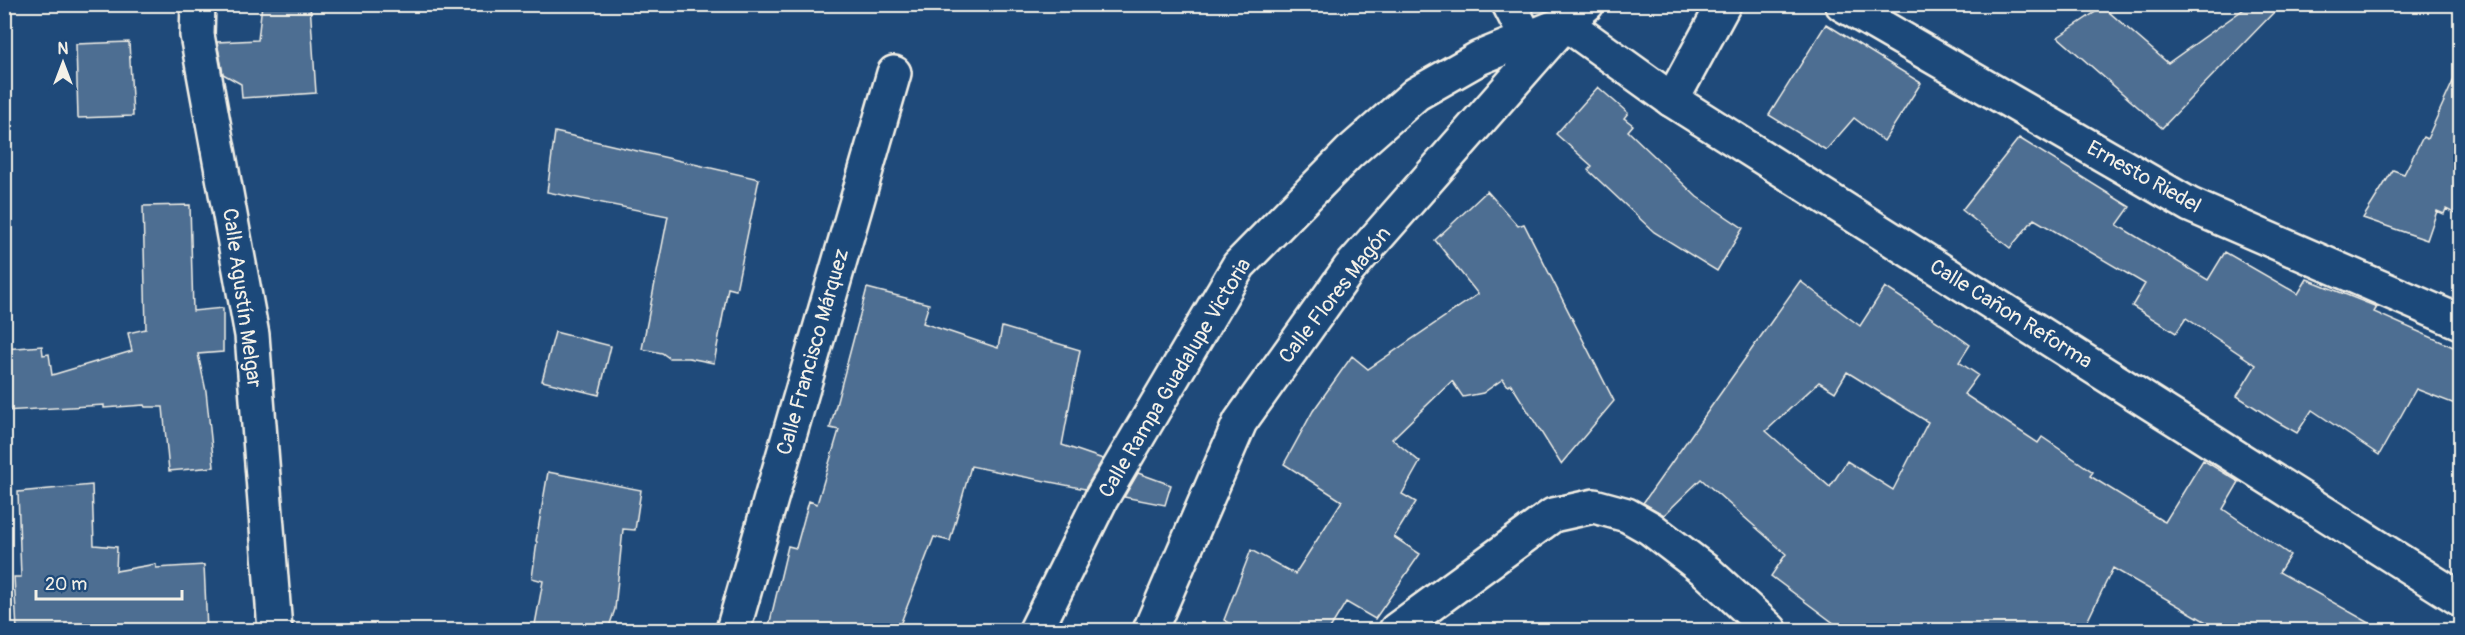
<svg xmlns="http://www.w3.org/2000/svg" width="2465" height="635" viewBox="0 0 2465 635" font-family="Pangolin,sans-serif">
  <rect width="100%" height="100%" fill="#1f4a7a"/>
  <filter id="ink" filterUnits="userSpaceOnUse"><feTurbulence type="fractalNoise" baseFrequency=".0167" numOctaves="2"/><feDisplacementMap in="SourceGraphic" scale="12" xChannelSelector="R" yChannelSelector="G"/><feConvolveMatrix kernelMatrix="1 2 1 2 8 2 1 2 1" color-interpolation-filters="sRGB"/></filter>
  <g filter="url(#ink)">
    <path fill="#4d6e92" stroke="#f4f1e8" stroke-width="1.5" fill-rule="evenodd" d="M 262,4 L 310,4 L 316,93 L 242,98 L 241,84 L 223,74 L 217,42 L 258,40 Z
      M 2251,4 L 2272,4 L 2276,10 L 2162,128 L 2058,37 L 2103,7 L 2168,63 Z
      M 1826,24 L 1921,83 L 1884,141 L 1854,118 L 1826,150 L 1769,115 Z
      M 129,42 L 133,116 L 78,118 L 76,44 Z
      M 2460,66 L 2460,216 L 2446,209 L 2444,214 L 2437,211 L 2427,240 L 2363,218 L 2393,170 L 2404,174 L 2423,137 L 2427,139 Z
      M 1598,87 L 1628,113 L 1624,118 L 1633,125 L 1628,131 L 1697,197 L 1743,228 L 1717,271 L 1654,232 L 1588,170 L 1592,166 L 1556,134 Z
      M 555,132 L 759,179 L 736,290 L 728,288 L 714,363 L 689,358 L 669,358 L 662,353 L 642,349 L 668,216 L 547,192 Z
      M 2019,138 L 2130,207 L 2117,225 L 2208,280 L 2225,252 L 2298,294 L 2307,279 L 2377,307 L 2374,312 L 2460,350 L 2460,406 L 2416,389 L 2379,455 L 2312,410 L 2297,433 L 2276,421 L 2237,396 L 2256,365 L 2186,318 L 2176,333 L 2132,306 L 2145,284 L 2034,219 L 2010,248 L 1962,210 Z
      M 1487,191 L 1518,226 L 1524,224 L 1614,401 L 1561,464 L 1511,384 L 1508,386 L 1503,379 L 1483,393 L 1463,397 L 1452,381 L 1392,439 L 1420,462 L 1402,494 L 1416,502 L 1394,537 L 1420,554 L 1375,619 L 1346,602 L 1329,630 L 1242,630 L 1224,620 L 1251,550 L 1295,574 L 1342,501 L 1284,464 L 1313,411 L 1352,356 L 1368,369 L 1478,294 L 1435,240 Z
      M 190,205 L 193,311 L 223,308 L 223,352 L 198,354 L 206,391 L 214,467 L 169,471 L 163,407 L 145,407 L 144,405 L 104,408 L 104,405 L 4,411 L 4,349 L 42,346 L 43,355 L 49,354 L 52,375 L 132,351 L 128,333 L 146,329 L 143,206 Z
      M 1800,281 L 1860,326 L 1885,287 L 1938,322 L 1970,345 L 1959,362 L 1978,375 L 1964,394 L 2038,443 L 2042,437 L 2093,472 L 2090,476 L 2161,520 L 2165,522 L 2203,460 L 2239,482 L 2223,509 L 2290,555 L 2279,572 L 2382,630 L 2220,630 L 2113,568 L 2083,630 L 1843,630 L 1771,576 L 1786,554 L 1701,479 L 1664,515 L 1643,503 ZM 1847,372 L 1928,422 L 1893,490 L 1847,461 L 1830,487 L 1766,431 L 1819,382 L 1835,392 Z
      M 867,288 L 929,304 L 923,323 L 998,348 L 1002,327 L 1080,350 L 1062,445 L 1103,459 L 1085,489 L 971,466 L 950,541 L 934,537 L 898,630 L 768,630 L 788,546 L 796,548 L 809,501 L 817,504 L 839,430 L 830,428 Z
      M 555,332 L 611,346 L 599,395 L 542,381 Z
      M 548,472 L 641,490 L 635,530 L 623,529 L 615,609 L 608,630 L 534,630 L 543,581 L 532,578 L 537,542 L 536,541 Z
      M 1138,473 L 1171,485 L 1165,505 L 1124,497 Z
      M 92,485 L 94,545 L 117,547 L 116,571 L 156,564 L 156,568 L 204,565 L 207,630 L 17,630 L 14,577 L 21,577 L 18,492 Z"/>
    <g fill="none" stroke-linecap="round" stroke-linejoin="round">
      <defs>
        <path id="minor" d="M 198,4 L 197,35 L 252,335 L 275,630
          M 1509,4 L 1527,39
          M 1842,4 L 2190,205 L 2460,322
          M 1672,100 L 1724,4
          M 733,630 L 894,73
          M 1036,630 L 1101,499 L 1239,265 L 1349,153 L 1416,94 L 1479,58 L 1565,23
          M 1150,630 L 1240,422 L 1349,269 L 1560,29
          M 1396,630 L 1553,515 L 1594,506 L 1627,515 L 1650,528 L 1706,571 L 1770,630"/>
        <path id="major" d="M 1587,4 L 1565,23 L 1672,100 L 2460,599"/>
      </defs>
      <use href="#minor" stroke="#f4f1e8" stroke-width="38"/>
      <use href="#major" stroke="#f4f1e8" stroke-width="38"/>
      <use href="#minor" stroke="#1f4a7a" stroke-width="33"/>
      <use href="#major" stroke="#1f4a7a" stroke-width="33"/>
    </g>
  </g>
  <g text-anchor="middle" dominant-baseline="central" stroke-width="5" stroke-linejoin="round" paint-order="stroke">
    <g font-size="21" fill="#f4f1e8" stroke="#1f4a7a">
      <text transform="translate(2144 177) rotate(29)">Ernesto Riedel</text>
      <text transform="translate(1335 295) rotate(-52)">Calle Flores Magón</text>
      <text transform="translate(242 298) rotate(82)">Calle Agustín Melgar</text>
      <text transform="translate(2011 314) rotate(32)">Calle Cañon Reforma</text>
      <text transform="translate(813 352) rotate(-74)">Calle Francisco Márquez</text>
      <text transform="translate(1175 378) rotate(-59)">Calle Rampa Guadalupe Victoria</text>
    </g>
  </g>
  <rect width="2465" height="635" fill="none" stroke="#1f4a7a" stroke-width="24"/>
  <rect x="12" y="12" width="2441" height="611" fill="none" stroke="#f4f1e8" stroke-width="2" filter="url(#ink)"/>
  <g transform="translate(63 63)" stroke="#1f4a7a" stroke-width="4.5" paint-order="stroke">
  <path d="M0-4.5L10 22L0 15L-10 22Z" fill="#f4f1e8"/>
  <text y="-9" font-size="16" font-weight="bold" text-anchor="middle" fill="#f4f1e8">N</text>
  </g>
  <path d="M36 590v9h146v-9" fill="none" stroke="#f4f1e8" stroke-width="3"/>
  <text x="45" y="590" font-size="18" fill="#f4f1e8" stroke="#1f4a7a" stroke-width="4.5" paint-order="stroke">20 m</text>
</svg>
